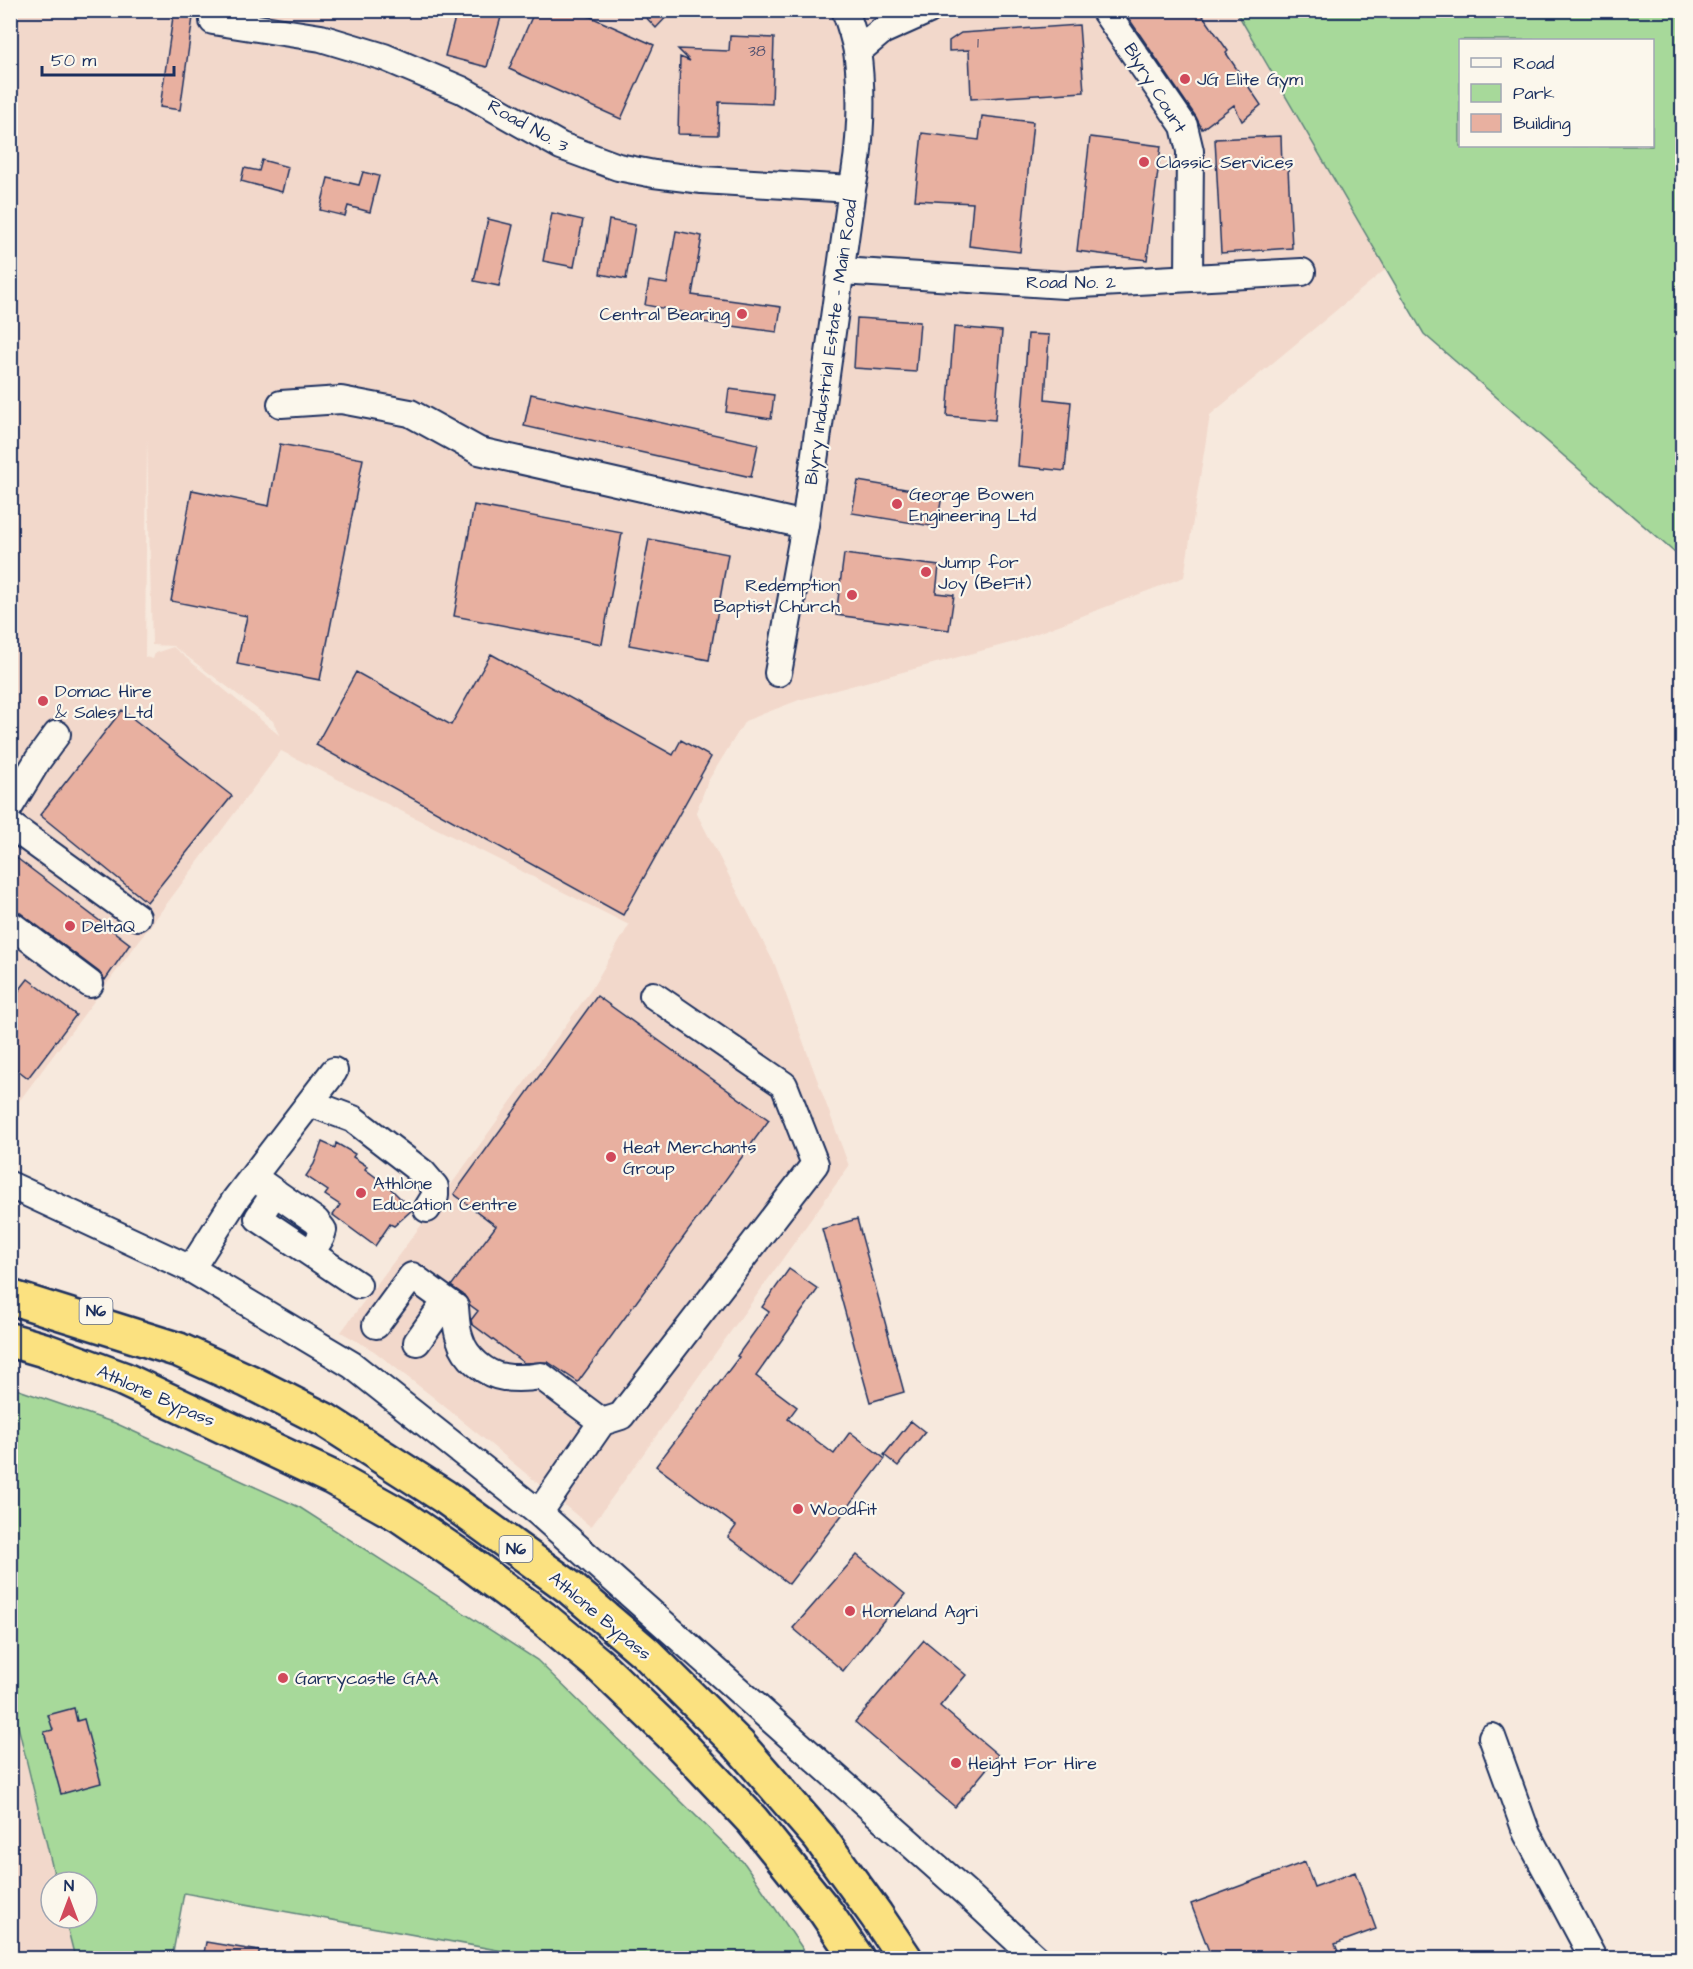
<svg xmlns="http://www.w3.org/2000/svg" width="1693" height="1969" viewBox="0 0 1693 1969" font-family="'Architects Daughter',sans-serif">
  <rect width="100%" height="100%" fill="#f7e9dd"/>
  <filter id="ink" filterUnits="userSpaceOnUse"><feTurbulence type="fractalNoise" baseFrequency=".0167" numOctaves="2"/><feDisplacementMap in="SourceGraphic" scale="12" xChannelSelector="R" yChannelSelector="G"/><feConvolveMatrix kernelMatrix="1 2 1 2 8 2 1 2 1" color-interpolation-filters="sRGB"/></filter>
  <g filter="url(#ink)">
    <path fill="#f2d8cb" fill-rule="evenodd" d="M 10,11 L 1236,11 L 1386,269 L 1210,415 L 1184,577 L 1014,642 L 799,700 L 745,721 L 708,781 L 696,812 L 775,965 L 849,1166 L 591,1527 L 433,1397 L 374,1351 L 341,1332 L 443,1196 L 591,990 L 629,925 L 281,751 L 11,1112 ZM 147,440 L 152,645 L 173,646 L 273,721 L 279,735 L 173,647 L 155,653 L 153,659 L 145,657 Z
      M 10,1697 L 56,1882 L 51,1882 L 51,1918 L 65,1918 L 75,1958 L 11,1958 Z"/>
    <path fill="#a7d99a" stroke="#61847c" stroke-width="1.5" fill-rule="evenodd" d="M 1236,11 L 1682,11 L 1682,559 L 1424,334 ZM 1460,40 L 1652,40 L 1652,146 L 1460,146 Z
      M 10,1387 L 115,1423 L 299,1507 L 537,1660 L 745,1864 L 809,1958 L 541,1958 L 184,1893 L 172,1958 L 75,1958 L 65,1918 L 87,1918 L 87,1882 L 56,1882 L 11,1697 Z"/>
    <path fill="#e8b0a0" stroke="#1b2f5e" stroke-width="1.5" d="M 174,10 L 194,10 L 180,110 L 160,107 Z
      M 457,10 L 503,10 L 487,67 L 445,56 Z
      M 535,10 L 575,10 L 654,45 L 621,119 L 509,69 Z
      M 639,10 L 673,10 L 656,28 Z
      M 1123,10 L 1199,10 L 1228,51 L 1226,53 L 1261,105 L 1242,121 L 1234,105 L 1202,129 L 1196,117 Z
      M 1079,25 L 1084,92 L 971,99 L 969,50 L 949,51 L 949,41 L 961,33 Z
      M 730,36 L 774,38 L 772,104 L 719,102 L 718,135 L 678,134 L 680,57 L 690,61 L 678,49 L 729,51 Z
      M 982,116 L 1033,122 L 1020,252 L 969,246 L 973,203 L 915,200 L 922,133 L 979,140 Z
      M 1281,136 L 1282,168 L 1288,168 L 1292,248 L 1221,253 L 1215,139 Z
      M 1090,137 L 1161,146 L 1147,260 L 1077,251 Z
      M 262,160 L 288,167 L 282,192 L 241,181 L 244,168 L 259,171 Z
      M 363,172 L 379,176 L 370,212 L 348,206 L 345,216 L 320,210 L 328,178 L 359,185 Z
      M 552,213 L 583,220 L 574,267 L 543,261 Z
      M 488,219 L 513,225 L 499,286 L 474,281 Z
      M 609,220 L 635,225 L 626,279 L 600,274 Z
      M 676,231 L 702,236 L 692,295 L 781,307 L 777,332 L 703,322 L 704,316 L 645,305 L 649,281 L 667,284 Z
      M 857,318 L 920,322 L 916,372 L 854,368 Z
      M 954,327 L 1002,331 L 995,420 L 947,416 Z
      M 1028,334 L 1049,335 L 1045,399 L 1071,402 L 1065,471 L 1018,466 Z
      M 729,389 L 774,395 L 771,419 L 726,412 Z
      M 531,394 L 758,444 L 751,477 L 524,426 Z
      M 280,444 L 363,459 L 320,680 L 237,664 L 247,616 L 171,601 L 192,490 L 269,506 Z
      M 858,481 L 942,495 L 937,527 L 852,513 Z
      M 474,505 L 622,533 L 602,644 L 454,616 Z
      M 649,539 L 728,554 L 709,660 L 629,645 Z
      M 844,554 L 939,566 L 936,593 L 954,595 L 949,630 L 836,615 Z
      M 491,654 L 673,755 L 681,740 L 711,757 L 623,915 L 316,745 L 356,672 L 451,725 Z
      M 122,710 L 232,796 L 147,902 L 40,815 Z
      M 10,853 L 130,944 L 105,980 L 99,972 L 19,912 L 10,908 Z
      M 28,979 L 76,1015 L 28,1078 L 10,1064 L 10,1002 Z
      M 597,996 L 769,1120 L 578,1382 L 548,1362 L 524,1363 L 472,1324 L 471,1320 L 478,1311 L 470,1305 L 464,1295 L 451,1286 L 496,1226 L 454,1194 Z
      M 322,1142 L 335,1148 L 336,1143 L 355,1154 L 353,1157 L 367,1166 L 365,1169 L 389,1187 L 412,1210 L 394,1226 L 390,1224 L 375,1246 L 333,1215 L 340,1205 L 325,1195 L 328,1191 L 306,1176 L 314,1164 Z
      M 857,1219 L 904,1392 L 870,1402 L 822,1229 Z
      M 789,1269 L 818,1289 L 756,1376 L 797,1407 L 788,1419 L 834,1454 L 850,1432 L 885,1459 L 789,1584 L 728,1537 L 736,1526 L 656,1466 L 739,1357 L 737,1356 L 769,1312 L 762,1307 Z
      M 911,1421 L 925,1432 L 898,1466 L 884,1455 Z
      M 857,1555 L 905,1594 L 843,1671 L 793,1628 Z
      M 924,1640 L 966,1675 L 940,1706 L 998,1755 L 955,1807 L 855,1722 Z
      M 74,1708 L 77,1721 L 84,1719 L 101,1783 L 61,1794 L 44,1732 L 53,1730 L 48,1715 Z
      M 1305,1862 L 1314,1887 L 1355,1872 L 1376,1929 L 1335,1944 L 1341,1959 L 1212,1959 L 1191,1904 Z
      M 206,1942 L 259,1951 L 259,1959 L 203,1959 Z"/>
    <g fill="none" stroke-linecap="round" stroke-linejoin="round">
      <defs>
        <path id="minor" d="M 1104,10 L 1184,126 L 1190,151 L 1189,278
          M 213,21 L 321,38 L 384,57 L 462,90 L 561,146 L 618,167 L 654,174 L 702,180 L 852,189
          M 857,52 L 882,31 L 929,10
          M 841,271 L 1064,285 L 1302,272
          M 281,404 L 341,400 L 410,413 L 479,451 L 805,525
          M 778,673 L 805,525 L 852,189 C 861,148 863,92 857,51 C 854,37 850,24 845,10
          M 10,806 L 38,760 L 57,734
          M 10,825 L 137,917
          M 10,924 L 90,984
          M 310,1103 L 353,1119 L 423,1173 L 435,1187 L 435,1196 L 427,1209
          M 263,1184 L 316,1221 L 323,1230 L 321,1237 L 311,1253
          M 10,1185 L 191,1269 L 352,1365 L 539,1513 L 965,1892 L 1036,1958
          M 275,1192 L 258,1218 L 358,1285
          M 191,1269 L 235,1200 L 334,1071
          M 376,1325 L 412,1276 L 455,1307 C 456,1317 456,1329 460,1339 C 465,1357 486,1375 504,1377 C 517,1379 529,1378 541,1376 L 602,1422
          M 417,1342 L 446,1301
          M 539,1513 L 602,1422 L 621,1416 L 815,1164 L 784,1085 L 653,995
          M 1492,1737 L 1527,1834 L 1593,1958"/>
        <path id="highway" d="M 10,1297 L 179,1350 L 248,1381 L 325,1420 L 445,1497 L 569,1587 L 646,1653 L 739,1745 L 820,1838 L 876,1915 L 905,1958
          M 10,1340 L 44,1350 L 123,1379 L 331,1477 L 401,1516 L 464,1559 L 543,1618 L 597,1663 L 670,1733 L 752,1820 L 825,1911 L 857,1958"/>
      </defs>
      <use href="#minor" stroke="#1b2f5e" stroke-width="30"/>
      <use href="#highway" stroke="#1b2f5e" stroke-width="38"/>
      <use href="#minor" stroke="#fbf7ec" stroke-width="26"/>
      <use href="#highway" stroke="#fbe180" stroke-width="33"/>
    </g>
  </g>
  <g fill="#d1495b" stroke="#fbf7ec" stroke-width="2">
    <circle cx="1185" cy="79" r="6"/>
    <circle cx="1144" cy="162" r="6"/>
    <circle cx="742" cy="314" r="6"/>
    <circle cx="897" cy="504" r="6"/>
    <circle cx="926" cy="572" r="6"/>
    <circle cx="852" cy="595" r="6"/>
    <circle cx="43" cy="701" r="6"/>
    <circle cx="70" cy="926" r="6"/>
    <circle cx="611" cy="1157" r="6"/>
    <circle cx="361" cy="1193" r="6"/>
    <circle cx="798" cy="1509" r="6"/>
    <circle cx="850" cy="1611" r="6"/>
    <circle cx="283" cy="1678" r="6"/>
    <circle cx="956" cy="1763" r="6"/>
  </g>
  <g text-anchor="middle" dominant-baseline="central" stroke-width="4.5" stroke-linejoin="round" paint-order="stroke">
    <g font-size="15" fill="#4e4f6e">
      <text x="978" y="43">1</text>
      <text x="757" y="51">38</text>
    </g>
    <g fill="#fbf7ec" stroke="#5e6b89" stroke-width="1.5">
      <rect x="79.5" y="1298" width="33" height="26" rx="4.5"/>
      <rect x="499.5" y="1536" width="33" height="26" rx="4.5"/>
    </g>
    <g font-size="16" font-weight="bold" fill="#1b2f5e">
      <text x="96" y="1311">N6</text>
      <text x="516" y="1549">N6</text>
    </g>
    <g font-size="18" fill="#1b2f5e" stroke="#fbf7ec" text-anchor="start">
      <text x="1197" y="79">JG Elite Gym</text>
      <text x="1156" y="162">Classic Services</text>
      <text x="730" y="314" text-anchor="end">Central Bearing</text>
      <text x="909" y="494">George Bowen<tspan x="909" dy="21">Engineering Ltd</tspan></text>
      <text x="938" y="562">Jump for<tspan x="938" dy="21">Joy (BeFit)</tspan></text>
      <text x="840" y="585" text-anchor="end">Redemption<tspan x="840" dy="21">Baptist Church</tspan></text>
      <text x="55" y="691">Domac Hire<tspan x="55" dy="21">&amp; Sales Ltd</tspan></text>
      <text x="82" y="926">DeltaQ</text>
      <text x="623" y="1147">Heat Merchants<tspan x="623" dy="21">Group</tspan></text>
      <text x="373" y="1183">Athlone<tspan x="373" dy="21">Education Centre</tspan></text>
      <text x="810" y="1509">Woodfit</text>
      <text x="862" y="1611">Homeland Agri</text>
      <text x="295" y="1678">Garrycastle GAA</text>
      <text x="968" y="1763">Height For Hire</text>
    </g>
    <g font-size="18" fill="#1b2f5e" stroke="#fbf7ec">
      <text transform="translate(1155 88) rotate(58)">Blyry Court</text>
      <text transform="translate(528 126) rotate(29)">Road No. 3</text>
      <text x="1071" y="282">Road No. 2</text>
      <text transform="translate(831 342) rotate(-82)">Blyry Industrial Estate - Main Road</text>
      <text transform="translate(156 1396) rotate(24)">Athlone Bypass</text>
      <text transform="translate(600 1616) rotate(40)">Athlone Bypass</text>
    </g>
  </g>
  <rect width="1693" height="1969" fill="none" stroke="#fbf7ec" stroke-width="36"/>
  <rect x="18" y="18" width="1657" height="1933" fill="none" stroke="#1b2f5e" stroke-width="2" filter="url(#ink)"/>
  <rect x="1459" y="39" width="195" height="108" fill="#fbf7ec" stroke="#a1a7b3" stroke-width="1.5"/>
  <rect x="1471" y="58" width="30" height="9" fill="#fbf7ec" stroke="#a1a7b3" stroke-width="1.5"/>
  <text x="1513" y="69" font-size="18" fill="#1b2f5e">Road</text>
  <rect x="1471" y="84" width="30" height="18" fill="#a7d99a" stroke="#a1a7b3" stroke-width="1.5"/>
  <text x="1513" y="99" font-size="18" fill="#1b2f5e">Park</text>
  <rect x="1471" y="114" width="30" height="18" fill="#e8b0a0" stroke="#a1a7b3" stroke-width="1.5"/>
  <text x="1513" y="129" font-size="18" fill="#1b2f5e">Building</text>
  <g transform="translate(69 1900)"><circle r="28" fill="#fbf7ec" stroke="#a1a7b3" stroke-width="1.5"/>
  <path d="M0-4.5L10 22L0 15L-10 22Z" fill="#d1495b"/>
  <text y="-9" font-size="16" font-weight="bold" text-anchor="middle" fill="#1b2f5e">N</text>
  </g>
  <path d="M42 66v9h132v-9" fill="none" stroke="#1b2f5e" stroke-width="3"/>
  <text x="51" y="66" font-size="18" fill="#1b2f5e" stroke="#fbf7ec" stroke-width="4.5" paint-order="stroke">50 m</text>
</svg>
